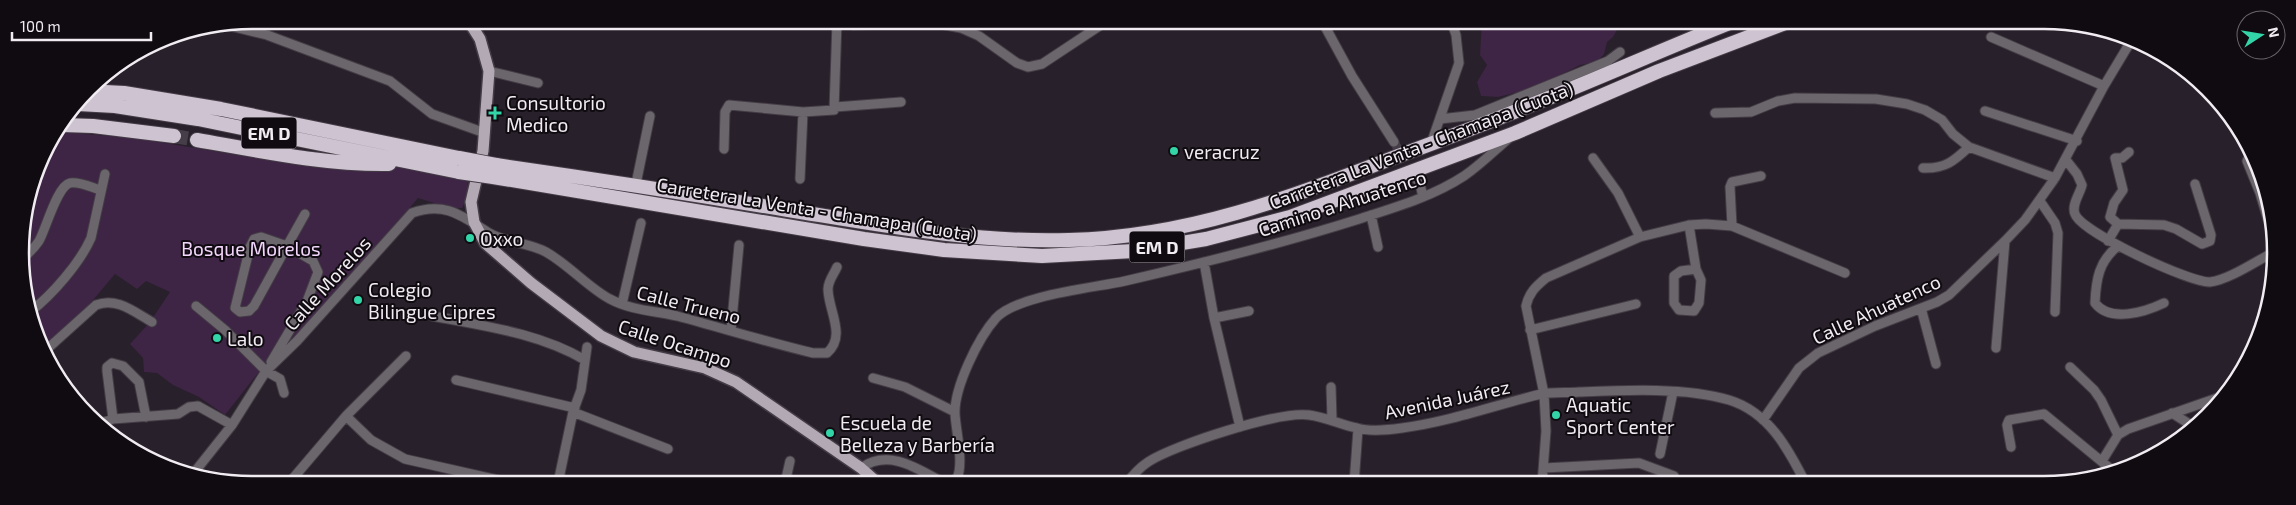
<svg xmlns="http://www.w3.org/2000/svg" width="2296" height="505" viewBox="0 0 2296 505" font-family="'Exo 2',sans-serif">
  <rect width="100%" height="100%" fill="#28202a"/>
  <path fill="#3e2445" d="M 1482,21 L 1622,21 L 1613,37 L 1607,42 L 1604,54 L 1597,62 L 1580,65 L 1534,88 L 1498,97 L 1481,96 L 1477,82 L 1487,65 L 1480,55 Z
    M 59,132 L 134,138 L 244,156 L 370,168 L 402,166 L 468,179 L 467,198 L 462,208 L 450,208 L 418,198 L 349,280 L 278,353 L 266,371 L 262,368 L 225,415 L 199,397 L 173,385 L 157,373 L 144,372 L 143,358 L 130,344 L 150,322 L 170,292 L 146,281 L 137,289 L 115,274 L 67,331 L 45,350 L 32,327 L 20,238 L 38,163 Z"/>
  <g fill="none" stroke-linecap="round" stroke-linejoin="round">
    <path stroke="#463e48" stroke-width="9" stroke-dasharray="9 4.5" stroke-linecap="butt" d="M 1394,142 L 1414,176"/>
    <path stroke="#463e48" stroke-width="14" stroke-dasharray="14 7" stroke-linecap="butt" d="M 174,136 L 197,140"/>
    <defs>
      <path id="minor" d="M 840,21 L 853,25 L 936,23 L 961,28 L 979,36 L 1017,63 L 1028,67 L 1042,64 L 1107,21
        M 1322,21 L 1352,76 L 1394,142
        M 719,24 L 833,21
        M 226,25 L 267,35 L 390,81 L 432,114 L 485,133
        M 1991,37 L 2104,86
        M 489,71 L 538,83
        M 835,107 L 901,102
        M 1985,111 L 2077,141
        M 1715,113 L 1751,112 L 1778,101 L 1795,98 L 1876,99 L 1907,104 L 1925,110 L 1942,120 L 1953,134 L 1969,147 L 2055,178
        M 1440,119 L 1475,115 L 1608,61 L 1620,52
        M 1433,138 L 1459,63 L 1456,35 L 1451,21
        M 724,149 L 725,112 L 729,105 L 803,112 L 834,110 L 837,21
        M 2250,155 L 2247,161 L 2260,193 L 2271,230
        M 1593,158 L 1618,193 L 1640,237
        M 2066,160 L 2077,174 L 2082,185 C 2080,194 2071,205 2075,214 C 2081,232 2190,283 2210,282 C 2228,280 2255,262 2272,253
        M 1923,168 C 1945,169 1954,161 1969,147
        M 1414,176 L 1420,184 L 1423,197
        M 637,179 L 650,116
        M 800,179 L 803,112
        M 2040,201 L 2055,223 L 2058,233 L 2055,312
        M 1371,215 L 1378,247
        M 2118,224 L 2164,225 L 2176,229 L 2202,244 L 2210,241 L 2211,235 L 2195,184
        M 1689,225 L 1696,269 L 1701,280 L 1699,303 L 1694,311 L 1679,310 L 1674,303 L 1674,276 L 1681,271 L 1696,269
        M 1732,226 L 1730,187 L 1732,182 L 1761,176
        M 261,237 L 287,246 L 254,306 L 249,311 L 240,312 L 235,308 L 250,247 L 254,239 Z
        M 2108,241 L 2118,224 L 2110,217 L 2114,203 L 2123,190 L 2115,158 L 2122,158 L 2129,152
        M 2118,246 C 2099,261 2096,279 2095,303 C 2110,323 2145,312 2164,303
        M 23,258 C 29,253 35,247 39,241 C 46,229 57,186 70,183 C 79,181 93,188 101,190
        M 1204,262 L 1214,318 L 1240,427
        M 622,304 L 641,223
        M 196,306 L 225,330 L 266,371 L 280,379 L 284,393
        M 1921,308 L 1936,364
        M 30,312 C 52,295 80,263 91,238 L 105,174
        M 432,316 C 484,326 539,333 585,360
        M 1214,318 L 1249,311
        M 731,330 L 739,245
        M 1530,330 L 1636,304
        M 1996,348 L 2005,241
        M 46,350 L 96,305 C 117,297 134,312 152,322
        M 271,362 L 307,301 L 318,272 L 313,261 L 287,246 L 305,214
        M 2070,367 L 2094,390 L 2101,400 L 2118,435
        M 873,378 L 905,387 L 955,412
        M 456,380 L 575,408
        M 1331,387 L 1332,420
        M 573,412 L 668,449
        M 2172,413 L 2194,427
        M 346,416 L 371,440 L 405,459 L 512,483
        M 113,419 L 107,371 L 107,367 L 112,363 L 123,366 L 139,382 L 146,417
        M 1763,420 L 1799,368 L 1818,353 L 1875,326 L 1937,302 L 1949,295 L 2005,241 L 2025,220 L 2055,178 L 2104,86 L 2131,41
        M 101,423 L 113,419 L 178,414 L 189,407 L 198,406 L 232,425
        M 2011,447 L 2007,425 L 2009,420 L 2044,414 L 2112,470
        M 1660,454 L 1673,392
        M 2102,461 L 2118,435 L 2128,429 L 2223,396
        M 861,468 C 889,448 918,469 944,483 L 949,483 L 957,478 C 964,464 956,431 955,414 C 954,388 978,338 996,318 C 1018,295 1093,288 1125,281 C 1203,263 1280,244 1356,220 C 1393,208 1432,197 1464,176 C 1480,165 1494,151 1508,139
        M 1544,468 L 1639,463 L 1674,476
        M 193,474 L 232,425 L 266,371 L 297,341 L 412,213 C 445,201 462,216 489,233 C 506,243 528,242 546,252 C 569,265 590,289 610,299 C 630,310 655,311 677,316 C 722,328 767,342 813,353 L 827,353 C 847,336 828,310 828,289 C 828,281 834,274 837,267
        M 289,483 L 346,416 L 406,356
        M 558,483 L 573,412 L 581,390 L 587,347
        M 785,483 L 790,461
        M 1126,484 C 1132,476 1139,468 1148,462 C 1174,445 1279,411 1309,415 C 1326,417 1341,425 1357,428 C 1370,432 1388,430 1402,428 C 1449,422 1495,405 1541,394 C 1553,392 1567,393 1579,392 C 1624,390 1687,387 1729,400 C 1769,412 1789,450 1806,484
        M 1354,484 L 1358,429
        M 1542,484 L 1546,431 L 1544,394 L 1526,306 C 1529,293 1535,287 1546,278 L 1640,237 L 1689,225 L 1706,224 L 1732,226 L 1845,273"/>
      <path id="major" d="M 468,20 L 480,39 L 489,71 L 483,151 L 471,202 L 474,222 L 485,243 L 531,283 L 601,336 L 634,352 L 705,368 L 736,382 L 861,468 L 879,484"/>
      <path id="highway" d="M 86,91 L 124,93 L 221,109 L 459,158
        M 78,104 L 115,106 L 198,119 L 459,172
        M 63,125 L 93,126 L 174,136
        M 197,140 C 260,151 326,165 389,164
        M 496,165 C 594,179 691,194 788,210 C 881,225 975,243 1069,240 C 1188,237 1289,198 1398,156 C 1444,139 1490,122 1536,103 C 1602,77 1666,48 1732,22
        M 493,177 L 864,239 L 944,250 L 1042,256 L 1134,251 L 1206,239 L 1290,217 L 1515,133 L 1659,71 L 1788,22"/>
    </defs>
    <use href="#minor" stroke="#443c46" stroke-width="11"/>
    <use href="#major" stroke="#443c46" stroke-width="14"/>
    <use href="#highway" stroke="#443c46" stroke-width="16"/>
    <use href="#minor" stroke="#6a666b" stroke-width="9"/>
    <use href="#major" stroke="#b2a9b4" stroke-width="11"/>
    <use href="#highway" stroke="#cec3d1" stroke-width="14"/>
    <defs>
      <path id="highway-bridge" d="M 459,158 L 496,165
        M 459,172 L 493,177"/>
    </defs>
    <use href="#highway-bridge" stroke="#443c46" stroke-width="16" stroke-linecap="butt"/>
    <use href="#highway-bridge" stroke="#cec3d1" stroke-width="14"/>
  </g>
  <g fill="#33d4a8" stroke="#0f0b10" stroke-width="2">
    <path d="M492.5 105.5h5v5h5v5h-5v5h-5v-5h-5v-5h5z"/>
    <circle cx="1174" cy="151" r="5"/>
    <circle cx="470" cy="238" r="5"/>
    <circle cx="358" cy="300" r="5"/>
    <circle cx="217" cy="338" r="5"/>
    <circle cx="1556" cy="415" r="5"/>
    <circle cx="830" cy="433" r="5"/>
  </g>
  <g text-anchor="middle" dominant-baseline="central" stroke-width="4" stroke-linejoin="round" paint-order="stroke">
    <g fill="#0f0b10" stroke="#ada8ae" stroke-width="1">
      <rect x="241.5" y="117.5" width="55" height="31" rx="4"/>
      <rect x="1129.5" y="231.5" width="55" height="31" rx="4"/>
    </g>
    <g font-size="18" font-weight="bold" fill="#f1ebf2">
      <text x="269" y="133">EM D</text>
      <text x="1157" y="247">EM D</text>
    </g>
    <g font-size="19" fill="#f1ebf2" stroke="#0f0b10" text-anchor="start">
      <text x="506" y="102">Consultorio<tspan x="506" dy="22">Medico</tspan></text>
      <text x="1184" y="151">veracruz</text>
      <text x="480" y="238">Oxxo</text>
      <text x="368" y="289">Colegio<tspan x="368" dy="22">Bilingue Cipres</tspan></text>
      <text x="227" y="338">Lalo</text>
      <text x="1566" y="404">Aquatic<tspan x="1566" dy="22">Sport Center</tspan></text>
      <text x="840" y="422">Escuela de<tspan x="840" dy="22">Belleza y Barbería</tspan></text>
    </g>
    <g font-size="19" fill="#f1ebf2" stroke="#0f0b10">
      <text transform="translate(1421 145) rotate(-21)">Carretera La Venta - Chamapa (Cuota)</text>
      <text transform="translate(1342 203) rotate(-18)">Camino a Ahuatenco</text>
      <text transform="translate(817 209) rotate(9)">Carretera La Venta - Chamapa (Cuota)</text>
      <text transform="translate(327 283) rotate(-48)">Calle Morelos</text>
      <text transform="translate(689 304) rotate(14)">Calle Trueno</text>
      <text transform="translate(1876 309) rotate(-25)">Calle Ahuatenco</text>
      <text transform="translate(675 343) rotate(18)">Calle Ocampo</text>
      <text transform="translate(1447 399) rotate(-12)">Avenida Juárez</text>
    </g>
    <g font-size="19" fill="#f3d6fb" stroke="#0f0b10">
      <text x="251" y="248">Bosque Morelos</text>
    </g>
  </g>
  <path d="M0 0H2296V505H0ZM252 29H2044A223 223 0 0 1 2267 252V253A223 223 0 0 1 2044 476H252A223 223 0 0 1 29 253V252A223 223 0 0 1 252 29Z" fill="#0f0b10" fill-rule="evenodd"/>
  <path fill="none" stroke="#f1ebf2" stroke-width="2.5" d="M252 29H2044A223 223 0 0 1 2267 252V253A223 223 0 0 1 2044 476H252A223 223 0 0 1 29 253V252A223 223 0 0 1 252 29Z"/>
  <g transform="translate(2261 35) rotate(78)"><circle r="24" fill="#0f0b10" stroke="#69656a"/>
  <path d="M0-4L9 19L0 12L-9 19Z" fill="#33d4a8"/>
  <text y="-8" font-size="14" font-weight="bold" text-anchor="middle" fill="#f1ebf2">N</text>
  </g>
  <path d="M12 32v8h139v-8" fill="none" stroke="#f1ebf2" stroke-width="2.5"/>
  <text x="20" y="32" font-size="15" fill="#f1ebf2" stroke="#0f0b10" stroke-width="4" paint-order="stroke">100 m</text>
</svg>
